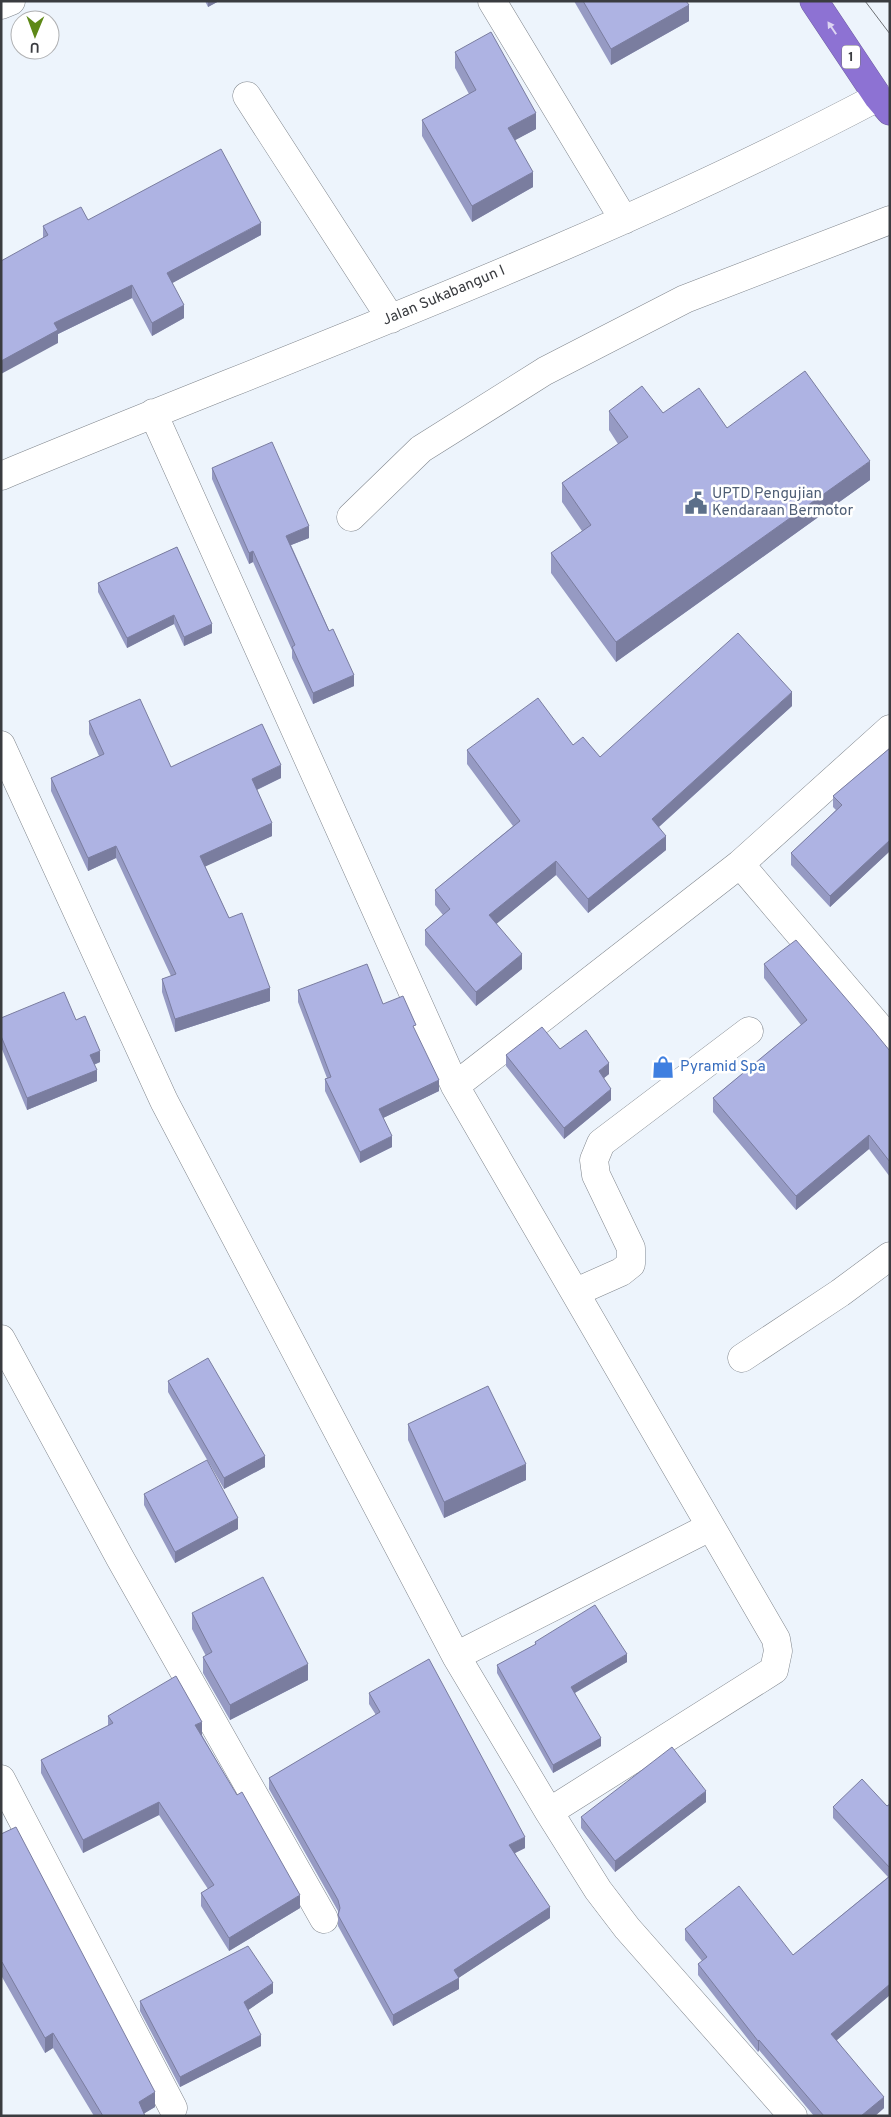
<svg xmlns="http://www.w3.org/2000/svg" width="891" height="2117" viewBox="0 0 891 2117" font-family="Overpass,sans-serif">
  <rect width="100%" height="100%" fill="#edf4fc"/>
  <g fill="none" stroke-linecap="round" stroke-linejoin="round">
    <defs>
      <path id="minor" d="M 492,1 L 624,220
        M 1,5 L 11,1
        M 247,96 L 391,319
        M 153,413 L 455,1086 L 776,1639 L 778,1651 L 774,1670 L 549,1812
        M 1,476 C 295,354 596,246 878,97
        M 351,517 L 421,449 L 545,371 L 685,299 L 890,220
        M 1,745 L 164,1101 L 456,1656 L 549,1812 L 598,1890 L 627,1928 L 793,2116
        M 740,864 L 890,1040
        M 455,1086 L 740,864 L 890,729
        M 576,1292 L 621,1272 L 631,1264 L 631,1248 L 596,1175 L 594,1160 L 601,1143 L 749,1031
        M 1,1339 L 120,1558 L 324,1919
        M 742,1358 L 840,1293 L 890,1256
        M 456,1656 L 710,1527
        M 1,1779 L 173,2108"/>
      <path id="highway" d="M 814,1 L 878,97 L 890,111"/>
    </defs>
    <use href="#minor" stroke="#80868d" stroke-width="29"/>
    <use href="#highway" stroke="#705fa0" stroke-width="29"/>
    <use href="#minor" stroke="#fff" stroke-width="28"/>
    <use href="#highway" stroke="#8d72d3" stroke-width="28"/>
    <path stroke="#6c6f74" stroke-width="1" d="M 865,1 L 890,34"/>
  </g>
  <path fill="#969ac3" d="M 205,1 L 219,1 L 208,7 Z
    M 574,1 L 686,1 L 689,21 L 611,65 Z
    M 455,52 L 536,129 L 515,140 L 533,187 L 472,222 L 422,136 L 422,120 L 469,94 L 455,68 Z
    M 88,220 L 261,235 L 172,283 L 184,318 L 152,336 L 132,298 L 58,334 L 58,343 L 43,238 L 43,226 Z
    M 609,411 L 663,413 L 727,428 L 870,480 L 616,662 L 551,573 L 551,553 L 582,531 L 562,502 L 562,483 L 618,444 L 609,430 Z
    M 212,468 L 309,538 L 291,545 L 354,686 L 313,704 L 292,658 L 292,650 L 253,562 L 249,564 L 212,479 Z
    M 177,547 L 212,633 L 184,646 L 174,624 L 127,648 L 98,592 L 98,583 Z
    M 792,706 L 659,827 L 666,850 L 588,913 L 556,875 L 496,924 L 522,969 L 476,1006 L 425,945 L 425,930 L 443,915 L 435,905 L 435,890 L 513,826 L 467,764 L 467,750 L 573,745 L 600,757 Z
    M 89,721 L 171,767 L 281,778 L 257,790 L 272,836 L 205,866 L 229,918 L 270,1001 L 175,1032 L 162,992 L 162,979 L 171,976 L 116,858 L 88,871 L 51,791 L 51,778 L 99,756 L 89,734 Z
    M 890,748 L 890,851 L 830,907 L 791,865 L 791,853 L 836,810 L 833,807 L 833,796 Z
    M 764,964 L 890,1051 L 890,1177 L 869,1149 L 796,1210 L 713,1112 L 713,1098 L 801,1025 L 764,978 Z
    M 298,990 L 383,1004 L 416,1033 L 439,1091 L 383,1118 L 392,1147 L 360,1163 L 325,1091 L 325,1079 L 327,1078 L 298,1002 Z
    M 1,1018 L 76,1020 L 100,1062 L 94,1065 L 97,1081 L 27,1110 L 1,1047 Z
    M 560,1049 L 609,1074 L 604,1078 L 611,1100 L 564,1139 L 506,1066 L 506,1055 Z
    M 168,1381 L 265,1467 L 224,1489 L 168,1392 Z
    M 408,1424 L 526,1480 L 444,1518 L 408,1440 Z
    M 144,1494 L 238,1529 L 175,1563 L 144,1505 Z
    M 192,1613 L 308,1680 L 230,1720 L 203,1673 L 203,1657 L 206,1656 L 192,1629 Z
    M 535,1642 L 627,1662 L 575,1693 L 601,1746 L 553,1773 L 497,1673 L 497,1665 L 535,1645 Z
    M 369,1693 L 525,1848 L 515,1853 L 550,1918 L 458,1978 L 459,1989 L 393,2026 L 338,1926 L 338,1911 L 269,1789 L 269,1778 L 376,1715 L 369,1704 Z
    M 108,1716 L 202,1735 L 300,1908 L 229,1951 L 201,1906 L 201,1893 L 208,1889 L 159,1815 L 83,1853 L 41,1773 L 41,1760 L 108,1726 Z
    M 706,1802 L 615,1872 L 581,1828 L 581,1817 Z
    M 890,1804 L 890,1995 L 837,2040 L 884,2108 L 875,2116 L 814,2116 L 759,2050 L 758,2052 L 698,1975 L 698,1964 L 702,1961 L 685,1940 L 685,1929 L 793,1955 L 888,1877 L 833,1818 L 833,1807 L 887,1806 Z
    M 1,1834 L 155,2107 L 144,2113 L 145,2116 L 94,2116 L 53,2048 L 45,2053 L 2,1977 L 1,1977 Z
    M 273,1993 L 248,2010 L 261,2046 L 180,2087 L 140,2011 L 140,2001 Z"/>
  <path fill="#7a7d9f" d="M 208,1 L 219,1 L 208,7 Z
    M 689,5 L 689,21 L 611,65 L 611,49 Z
    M 536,113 L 536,129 L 508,144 L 508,128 Z
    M 533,172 L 533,187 L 472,222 L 472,206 Z
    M 261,223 L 261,235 L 167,286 L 167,273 Z
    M 132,285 L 132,298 L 58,334 L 58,343 L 1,374 L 1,361 L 54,323 Z
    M 184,305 L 184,318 L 152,336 L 152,323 Z
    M 870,461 L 870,480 L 616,662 L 616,642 Z
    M 309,526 L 309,538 L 286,547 L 286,536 Z
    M 253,551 L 253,562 L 249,564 L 249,553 Z
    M 174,615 L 174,624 L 127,648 L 127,638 Z
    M 212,624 L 212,633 L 184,646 L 184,637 Z
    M 354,675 L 354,686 L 313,704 L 313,693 Z
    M 792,692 L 792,706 L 652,833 L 652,819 Z
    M 281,765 L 281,778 L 252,792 L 252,779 Z
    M 272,823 L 272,836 L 200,869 L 200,856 Z
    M 666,836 L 666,850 L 588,913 L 588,899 Z
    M 890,840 L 890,851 L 830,907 L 830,896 Z
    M 116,846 L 116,858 L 88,871 L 88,858 Z
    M 556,861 L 556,875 L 489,930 L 489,915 Z
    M 522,954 L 522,969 L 476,1006 L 476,992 Z
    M 270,988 L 270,1001 L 175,1032 L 175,1019 Z
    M 100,1051 L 100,1062 L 90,1066 L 90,1055 Z
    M 609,1063 L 609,1074 L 599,1082 L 599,1071 Z
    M 97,1070 L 97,1081 L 27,1110 L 27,1098 Z
    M 439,1080 L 439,1091 L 379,1120 L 379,1109 Z
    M 611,1089 L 611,1100 L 564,1139 L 564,1128 Z
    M 869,1135 L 869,1149 L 796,1210 L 796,1196 Z
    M 392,1136 L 392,1147 L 360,1163 L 360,1152 Z
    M 265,1456 L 265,1467 L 224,1489 L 224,1478 Z
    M 526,1464 L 526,1480 L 444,1518 L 444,1502 Z
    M 238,1518 L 238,1529 L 175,1563 L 175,1552 Z
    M 627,1654 L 627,1662 L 571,1695 L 571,1687 Z
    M 308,1664 L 308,1680 L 230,1720 L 230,1705 Z
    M 202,1722 L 202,1735 L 195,1738 L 195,1725 Z
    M 601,1738 L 601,1746 L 553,1773 L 553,1765 Z
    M 706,1791 L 706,1802 L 615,1872 L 615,1861 Z
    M 159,1802 L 159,1815 L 83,1853 L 83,1840 Z
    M 525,1837 L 525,1848 L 509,1856 L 509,1845 Z
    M 300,1895 L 300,1908 L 229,1951 L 229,1938 Z
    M 550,1907 L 550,1918 L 454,1981 L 454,1970 Z
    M 2,1962 L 2,1977 L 1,1977 L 1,1963 Z
    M 459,1978 L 459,1989 L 393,2026 L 393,2015 Z
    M 273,1983 L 273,1993 L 244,2013 L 244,2002 Z
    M 890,1984 L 890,1995 L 831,2045 L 831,2034 Z
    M 53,2033 L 53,2048 L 45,2053 L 45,2038 Z
    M 261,2035 L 261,2046 L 180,2087 L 180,2077 Z
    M 759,2040 L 759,2050 L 758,2052 L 758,2041 Z
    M 155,2092 L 155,2107 L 140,2116 L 139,2102 Z
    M 884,2097 L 884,2108 L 875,2116 L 861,2116 Z"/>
  <path fill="#aeb3e3" stroke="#7a7d9f" d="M 583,1 L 686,1 L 689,5 L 611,49 Z
    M 491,32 L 536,113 L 508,128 L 533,172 L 472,206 L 422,120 L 476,90 L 455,52 Z
    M 221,149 L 261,223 L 167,273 L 184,305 L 152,323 L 132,285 L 54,323 L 58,330 L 1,361 L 1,261 L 48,235 L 43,226 L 81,207 L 88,220 Z
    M 805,371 L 870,461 L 616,642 L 551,553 L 591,525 L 562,483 L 628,437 L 609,411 L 642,386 L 663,413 L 699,388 L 727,428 Z
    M 272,442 L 309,526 L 286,536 L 329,631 L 333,629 L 354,675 L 313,693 L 292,647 L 295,645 L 253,551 L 249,553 L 212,468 Z
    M 177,547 L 212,624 L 184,637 L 174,615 L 127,638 L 98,583 Z
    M 738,633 L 792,692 L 652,819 L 666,836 L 588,899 L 556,861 L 489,915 L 522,954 L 476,992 L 425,930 L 450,909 L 435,890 L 520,821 L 467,750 L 538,698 L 573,745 L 583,737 L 600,757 Z
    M 140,699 L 171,767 L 262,724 L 281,765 L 252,779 L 272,823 L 200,856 L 229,918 L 242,913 L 270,988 L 175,1019 L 162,979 L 176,974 L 116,846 L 88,858 L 51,778 L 104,754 L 89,721 Z
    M 890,748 L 890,840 L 830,896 L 791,853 L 842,805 L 833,796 Z
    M 796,940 L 872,1029 L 890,1051 L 890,1162 L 869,1135 L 796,1196 L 713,1098 L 807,1020 L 764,964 Z
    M 367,964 L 383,1004 L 403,996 L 416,1025 L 413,1026 L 439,1080 L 379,1109 L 392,1136 L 360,1152 L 325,1079 L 331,1077 L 298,990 Z
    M 64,992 L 76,1020 L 85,1016 L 100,1051 L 90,1055 L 97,1070 L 27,1098 L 1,1036 L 1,1018 Z
    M 542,1027 L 560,1049 L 586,1030 L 609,1063 L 599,1071 L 611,1089 L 564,1128 L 506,1055 Z
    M 208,1358 L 265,1456 L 224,1478 L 168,1381 Z
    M 488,1386 L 526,1464 L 444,1502 L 408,1424 Z
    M 207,1460 L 238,1518 L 175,1552 L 144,1494 Z
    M 263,1577 L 308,1664 L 230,1705 L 203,1657 L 212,1652 L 192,1613 Z
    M 595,1605 L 627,1654 L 571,1687 L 601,1738 L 553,1765 L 497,1665 L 536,1644 L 535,1642 Z
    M 429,1659 L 525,1837 L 509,1845 L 550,1907 L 454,1970 L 459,1978 L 393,2015 L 338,1915 L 340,1908 L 338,1900 L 269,1778 L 380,1712 L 369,1693 Z
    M 176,1676 L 202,1722 L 195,1725 L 237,1795 L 242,1792 L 300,1895 L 229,1938 L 201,1893 L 214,1885 L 159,1802 L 83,1840 L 41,1760 L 113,1723 L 108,1716 Z
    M 672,1747 L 706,1791 L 615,1861 L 581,1817 Z
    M 862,1779 L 887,1806 L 890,1804 L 890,1868 L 833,1807 Z
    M 16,1827 L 155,2092 L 139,2102 L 145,2116 L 103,2116 L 53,2033 L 45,2038 L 2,1962 L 1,1963 L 1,1834 Z
    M 890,1876 L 890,1984 L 831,2034 L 884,2097 L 861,2116 L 824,2116 L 759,2040 L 758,2041 L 698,1964 L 707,1957 L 685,1929 L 739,1886 L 793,1955 Z
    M 248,1946 L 273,1983 L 244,2002 L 261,2035 L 180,2077 L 140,2001 Z"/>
  <defs><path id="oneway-solid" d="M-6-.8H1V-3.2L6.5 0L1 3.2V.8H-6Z" transform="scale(1.25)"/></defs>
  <use fill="#ddd5f2" href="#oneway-solid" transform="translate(832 28) rotate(-124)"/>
  <defs>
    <symbol id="civic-bare" viewBox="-9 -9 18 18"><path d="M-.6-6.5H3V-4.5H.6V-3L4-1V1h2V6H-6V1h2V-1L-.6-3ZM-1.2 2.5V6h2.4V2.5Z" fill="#5c6f8a" stroke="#fff" stroke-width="2.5" paint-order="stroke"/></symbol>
    <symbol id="shop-bare" viewBox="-9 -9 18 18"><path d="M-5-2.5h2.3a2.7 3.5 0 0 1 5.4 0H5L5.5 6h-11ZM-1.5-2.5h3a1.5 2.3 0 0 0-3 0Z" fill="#3f7fe0" stroke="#fff" stroke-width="2.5" paint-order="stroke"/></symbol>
  </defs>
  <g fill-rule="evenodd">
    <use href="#civic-bare" x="680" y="487" width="32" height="32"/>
    <use href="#shop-bare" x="647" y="1051" width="32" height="32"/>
  </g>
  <g text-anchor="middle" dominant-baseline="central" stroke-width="5" stroke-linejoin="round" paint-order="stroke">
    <rect fill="#fff" stroke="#757679" stroke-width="1" x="842" y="45.5" width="18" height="23" rx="4"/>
    <g font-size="14" font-weight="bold" fill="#3a3c40">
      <text x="851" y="57">1</text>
    </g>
    <g font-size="15" fill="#3a3c40" stroke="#fff">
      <text transform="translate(444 296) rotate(-23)">Jalan Sukabangun I</text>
    </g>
    <g font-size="15" fill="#4e5e75" stroke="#fff" text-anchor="start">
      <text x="712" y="494">UPTD Pengujian<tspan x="712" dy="17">Kendaraan Bermotor</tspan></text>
    </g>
    <g font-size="15" fill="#366cbe" stroke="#fff" text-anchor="start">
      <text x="680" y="1067">Pyramid Spa</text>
    </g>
  </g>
  <rect width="891" height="2117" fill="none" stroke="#3a3c40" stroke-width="5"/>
  <g transform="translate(35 35) rotate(181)"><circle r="24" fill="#ffffff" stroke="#b0b1b3"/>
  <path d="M0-4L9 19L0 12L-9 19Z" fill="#5e8917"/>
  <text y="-8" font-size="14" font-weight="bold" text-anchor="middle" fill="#3a3c40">U</text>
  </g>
</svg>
